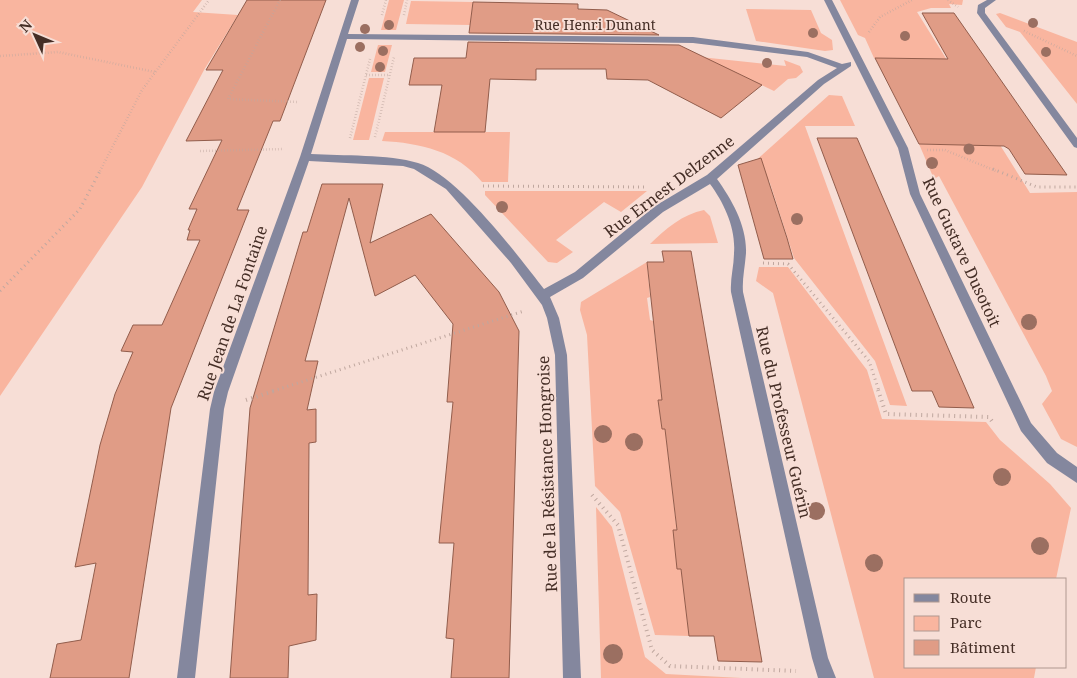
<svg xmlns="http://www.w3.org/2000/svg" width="1077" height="678" viewBox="0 0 1077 678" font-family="'Noto Serif',serif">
  <rect width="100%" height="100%" fill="#f7ded6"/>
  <path fill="#f9b59f" d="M 0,0 L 202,0 L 193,12 L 238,15 L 204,70 L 142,187 L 0,396 Z
    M 389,0 L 404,0 L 396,30 L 381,30 Z
    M 840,0 L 963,0 L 962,5 L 949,4 L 951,8 L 931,8 L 917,12 L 1030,193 L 1077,192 L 1077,447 L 1061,439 L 1042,404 L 1052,391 L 1046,376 L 939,176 L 934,179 L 919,144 L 944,145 L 896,59 L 874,58 L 865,38 L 858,35 Z
    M 411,1 L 473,2 L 470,25 L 406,24 Z
    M 746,9 L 811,10 L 821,33 L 832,40 L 833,50 L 825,51 L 756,41 Z
    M 1000,13 L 1077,42 L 1077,104 L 1020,32 L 1006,27 L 996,14 Z
    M 378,45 L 392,45 L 385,72 L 371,72 Z
    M 672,54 L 786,66 L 784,60 L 800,66 L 803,72 L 796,78 L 788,79 L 774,91 L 730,70 L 676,69 Z
    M 369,78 L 384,78 L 369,140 L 353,140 Z
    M 829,95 L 842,96 L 855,126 L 805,126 L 907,406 L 890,405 L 875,361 L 794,258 L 769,180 L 742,179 L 742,173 Z
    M 385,132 L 510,132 L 508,182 L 482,182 C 457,151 420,143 382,141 Z
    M 485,191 L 647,191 L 621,212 L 604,202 L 556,240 L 573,252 L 557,263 L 548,262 L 485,195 Z
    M 704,210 L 710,216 L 718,243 L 650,244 C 665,229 683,214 704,210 Z
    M 647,262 L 650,297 L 647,298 L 650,320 L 653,321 L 662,400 L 658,400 L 662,429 L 665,429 L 689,636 L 655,635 L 620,512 L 595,486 L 587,335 L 580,310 L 581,302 Z
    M 759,267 L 788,267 L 867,370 L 882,419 L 986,422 L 1000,440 L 1050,484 L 1071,508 L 1056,579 L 906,579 L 906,667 L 1036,667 L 1034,678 L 874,678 L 773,293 L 756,281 Z
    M 596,507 L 612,527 L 645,657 L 666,674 L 742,678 L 601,678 Z"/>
  <path fill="#e09c86" stroke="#925d4c" d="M 247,0 L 326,0 L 280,121 L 273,121 L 237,210 L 249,210 L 171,408 L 129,678 L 50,678 L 57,644 L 81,640 L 96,563 L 75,567 L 100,445 L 115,394 L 133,352 L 121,351 L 133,325 L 162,325 L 200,240 L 187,240 L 190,230 L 188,230 L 197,209 L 189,209 L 222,140 L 186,141 L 223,70 L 206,70 Z
    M 473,2 L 578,4 L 578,9 L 607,10 L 659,35 L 469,33 Z
    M 922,13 L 954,13 L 1067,175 L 1025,174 L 1009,149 L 1004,146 L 919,144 L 875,58 L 948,59 Z
    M 468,42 L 679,45 L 762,85 L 721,118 L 648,80 L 607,79 L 606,69 L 536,69 L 536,80 L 490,79 L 485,132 L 434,132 L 442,85 L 409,85 L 414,58 L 466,58 Z
    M 817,138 L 857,138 L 974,408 L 939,407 L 932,391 L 912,391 Z
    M 761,158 L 787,238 L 793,259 L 764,259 L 738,165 Z
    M 322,184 L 383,184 L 370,243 L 431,214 L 499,292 L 519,331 L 509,678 L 451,678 L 454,639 L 446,638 L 454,543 L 439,543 L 453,402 L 447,402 L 453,324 L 415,275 L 375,296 L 349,198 L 305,361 L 318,361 L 307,410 L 316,409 L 316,442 L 309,443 L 308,595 L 317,594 L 316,640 L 289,646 L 288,678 L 230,678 L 250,408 L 303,232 L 307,232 Z
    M 662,251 L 691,251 L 762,662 L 718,661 L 714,636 L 689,636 L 681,569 L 677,569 L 673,530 L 677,530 L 665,429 L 662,429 L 658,400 L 662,400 L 647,262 L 664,262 Z"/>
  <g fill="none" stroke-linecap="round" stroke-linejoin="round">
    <path stroke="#bfa79f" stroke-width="2.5" stroke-dasharray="0.5 2.5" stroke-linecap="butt" d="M 280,0 L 228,99 L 297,102
      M 948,0 L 958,7
      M 382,15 L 386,0
      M 404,15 L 407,0
      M 1024,31 L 1077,56
      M 869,32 L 880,17 L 912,0
      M 0,56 L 58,52 L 155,72
      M 366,75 L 389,75
      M 375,137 L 394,57
      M 350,138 L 370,59
      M 927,150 L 945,150 L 996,171
      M 200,151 L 284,149
      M 100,171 L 142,90 L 209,0"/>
    <path stroke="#bfa79f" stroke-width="3" stroke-dasharray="1 4" stroke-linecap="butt" d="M 993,169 L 1037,187 L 1077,187
      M 483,186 L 647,187
      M 763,263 L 788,264 L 869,361 L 879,391
      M 0,291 L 80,209 L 101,169
      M 273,391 L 524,311"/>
    <path stroke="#bfa79f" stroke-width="4" stroke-dasharray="1 4.5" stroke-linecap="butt" d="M 878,390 L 886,414 L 989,417 L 994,424
      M 246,400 L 277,390
      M 592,495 L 618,525 L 652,650 L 670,666 L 796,671"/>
    <path fill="#84879e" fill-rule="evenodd" d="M 351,0 L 359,0 L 348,34 L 693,37 L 808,52 L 842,64 L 851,62 L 851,66 L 824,84 L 717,179 C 732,200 747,226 746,253 C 745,267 742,279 743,292 L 828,658 L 836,678 L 818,678 L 812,658 L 731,292 C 730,279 734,266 734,253 C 736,228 724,203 710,184 L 663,212 L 583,278 L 550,297 L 559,318 L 567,355 L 581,678 L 563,678 L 555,355 L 547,318 L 542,305 L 511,263 L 446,189 L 414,169 L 403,166 L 309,161 L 228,392 L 224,409 L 195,678 L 177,678 L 210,409 L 214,392 L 300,157 ZM 347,39 L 693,43 L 807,57 L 837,68 L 818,80 L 707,175 L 655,206 L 575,272 L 544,289 C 518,256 457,174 418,163 C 388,154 343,156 311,154 Z
      M 824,0 L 832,0 L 908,148 L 920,194 L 1031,423 L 1057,453 L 1077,467 L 1077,483 L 1047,463 L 1021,431 L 910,194 L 898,148 Z
      M 987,0 L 996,0 L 985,8 L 985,13 L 1077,138 L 1077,148 L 1074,147 L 977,13 L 978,5 Z"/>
  </g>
  <g fill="#9b6f61">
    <circle cx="1033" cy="23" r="5"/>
    <circle cx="389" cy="25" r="5"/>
    <circle cx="365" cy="29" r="5"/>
    <circle cx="813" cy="33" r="5"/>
    <circle cx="905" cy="36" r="5"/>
    <circle cx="360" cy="47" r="5"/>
    <circle cx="383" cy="51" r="5"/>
    <circle cx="1046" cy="52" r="5"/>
    <circle cx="767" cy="63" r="5"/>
    <circle cx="380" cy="67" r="5"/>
    <circle cx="969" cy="149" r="5.5"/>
    <circle cx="932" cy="163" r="6"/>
    <circle cx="502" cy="207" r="6"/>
    <circle cx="797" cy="219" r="6"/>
    <circle cx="1029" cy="322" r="8"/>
    <circle cx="603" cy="434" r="9"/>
    <circle cx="634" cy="442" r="9"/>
    <circle cx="1002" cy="477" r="9"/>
    <circle cx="816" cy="511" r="9"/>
    <circle cx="1040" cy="546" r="9"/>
    <circle cx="874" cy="563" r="9"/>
    <circle cx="613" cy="654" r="10"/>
  </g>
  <g text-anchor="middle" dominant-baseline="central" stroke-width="4" stroke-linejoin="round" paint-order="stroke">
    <g font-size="14" fill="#452e26" stroke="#f7ded6">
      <text x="595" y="24">Rue Henri Dunant</text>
    </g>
    <g font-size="16" fill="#452e26" stroke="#f7ded6">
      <text transform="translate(669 186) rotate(-37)">Rue Ernest Delzenne</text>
      <text transform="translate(962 252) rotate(65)">Rue Gustave Dusotoit</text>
      <text transform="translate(232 313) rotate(-71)">Rue Jean de La Fontaine</text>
      <text transform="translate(784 422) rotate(77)">Rue du Professeur Guérin</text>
      <text transform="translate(547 474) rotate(-92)">Rue de la Résistance Hongroise</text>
    </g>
  </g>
  <rect x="904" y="578" width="162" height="90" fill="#f7ded6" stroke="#b09890"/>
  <rect x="914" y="594" width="25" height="8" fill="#84879e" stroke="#b09890"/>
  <text x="950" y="603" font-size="15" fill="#452e26">Route</text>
  <rect x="914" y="616" width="25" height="15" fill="#f9b59f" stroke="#b09890"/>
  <text x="950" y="628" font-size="15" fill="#452e26">Parc</text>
  <rect x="914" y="640" width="25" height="15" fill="#e09c86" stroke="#b09890"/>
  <text x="950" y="653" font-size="15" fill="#452e26">Bâtiment</text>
  <g transform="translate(35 35) rotate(314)" stroke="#f7ded6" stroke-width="4" paint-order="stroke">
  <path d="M0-4L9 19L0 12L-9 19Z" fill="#452e26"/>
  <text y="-8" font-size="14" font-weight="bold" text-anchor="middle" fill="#452e26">N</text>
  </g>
</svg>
